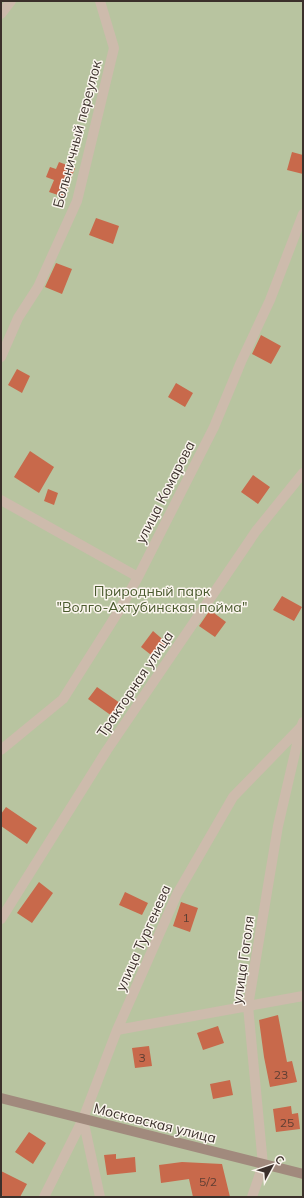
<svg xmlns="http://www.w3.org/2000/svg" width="304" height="1198" viewBox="0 0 304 1198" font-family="Mulish,sans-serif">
  <rect width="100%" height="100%" fill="#f4ebe1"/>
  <path fill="#b8c4a0" d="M 1,1 L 303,1 L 303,1197 L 1,1197 Z"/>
  <path fill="#c8694b" d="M 292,152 L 303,155 L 303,174 L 287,170 Z
    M 59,162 L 75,168 L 64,197 L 49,192 L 54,180 L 46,177 L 50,167 L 56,169 Z
    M 96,218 L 119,226 L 113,244 L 89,235 Z
    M 56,263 L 72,269 L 62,294 L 45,287 Z
    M 261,335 L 281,346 L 271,364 L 252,354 Z
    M 17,369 L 30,376 L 22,393 L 8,385 Z
    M 176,383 L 193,393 L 185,407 L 168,397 Z
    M 30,451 L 54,467 L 39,493 L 14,477 Z
    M 253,475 L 270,487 L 258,504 L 241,492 Z
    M 48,489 L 58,493 L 54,505 L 44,501 Z
    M 282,596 L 302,607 L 294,621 L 273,610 Z
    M 210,610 L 226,622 L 215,637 L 199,626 Z
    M 153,631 L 167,643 L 155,658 L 141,647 Z
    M 97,687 L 120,703 L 112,716 L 88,699 Z
    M 6,807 L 37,828 L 27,844 L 1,826 L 1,814 Z
    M 39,882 L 53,893 L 32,923 L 17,913 Z
    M 125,892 L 148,903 L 142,915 L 119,905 Z
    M 181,902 L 198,908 L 190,932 L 173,926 Z
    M 278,1015 L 287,1062 L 292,1061 L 297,1082 L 270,1087 L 264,1057 L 259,1020 Z
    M 218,1026 L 224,1043 L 203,1050 L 197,1033 Z
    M 149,1046 L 152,1066 L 135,1068 L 132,1048 Z
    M 230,1080 L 233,1095 L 213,1099 L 210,1084 Z
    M 291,1106 L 292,1114 L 298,1113 L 300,1129 L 276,1132 L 273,1109 Z
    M 29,1132 L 46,1143 L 33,1164 L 15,1152 Z
    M 116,1154 L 116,1159 L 135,1157 L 136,1172 L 107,1175 L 104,1155 Z
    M 182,1162 L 222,1164 L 230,1197 L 193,1197 L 189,1179 L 161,1183 L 159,1165 Z
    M 1,1171 L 27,1184 L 20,1197 L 5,1197 L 1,1195 Z"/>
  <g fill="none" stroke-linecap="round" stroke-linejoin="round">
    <path stroke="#cdbbac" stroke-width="10" d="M 1,14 L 11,1
      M 1,357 L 18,318 L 38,287 L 77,201 L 114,48 L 100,1
      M 1,500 L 138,577
      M 1,750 L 63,699 L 120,609 L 138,577 L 214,427 L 241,362 L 270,300 L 303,214
      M 1,919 L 107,750 L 256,531 L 303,473
      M 117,1030 L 303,996
      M 83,1119 L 100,1197
      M 44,1197 L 83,1119 L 117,1030 L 177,894 L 233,797 L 301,727 L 303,722
      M 252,1197 L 263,1165 L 248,1006 L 278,826 L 301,727"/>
    <path stroke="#a18a7d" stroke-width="10" d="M 1,1098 L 303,1174"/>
  </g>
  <g text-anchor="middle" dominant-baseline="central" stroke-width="3" stroke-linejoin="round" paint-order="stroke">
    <g font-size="12" fill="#5e3e33">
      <text x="186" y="917">1</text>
      <text x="142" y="1057">3</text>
      <text x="281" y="1074">23</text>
      <text x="287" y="1122">25</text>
      <text x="208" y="1181">5/2</text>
    </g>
    <g font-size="14" fill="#3b302b" stroke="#fbf5ee">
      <text transform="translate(77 134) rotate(-75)">Больничный переулок</text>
      <text transform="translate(165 492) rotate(-63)">улица Комарова</text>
      <text transform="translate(135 684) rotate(-56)">Тракторная улица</text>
      <text transform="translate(143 938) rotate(-66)">улица Тургенева</text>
      <text transform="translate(243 960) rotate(-82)">улица Гоголя</text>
      <text transform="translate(155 1123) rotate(14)">Московская улица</text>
    </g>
    <g font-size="14" fill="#4a5a2e" stroke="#fbf5ee">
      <text x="152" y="591">Природный парк<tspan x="152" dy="16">"Волго-Ахтубинская пойма"</tspan></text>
    </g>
  </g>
  <rect width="304" height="1198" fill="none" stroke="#3b302b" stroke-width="4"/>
  <g transform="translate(272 1166) rotate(50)" stroke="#fbf5ee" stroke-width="3" paint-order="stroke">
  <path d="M0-3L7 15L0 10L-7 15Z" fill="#3b302b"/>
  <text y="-6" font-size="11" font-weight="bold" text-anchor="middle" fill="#3b302b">С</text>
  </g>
</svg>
